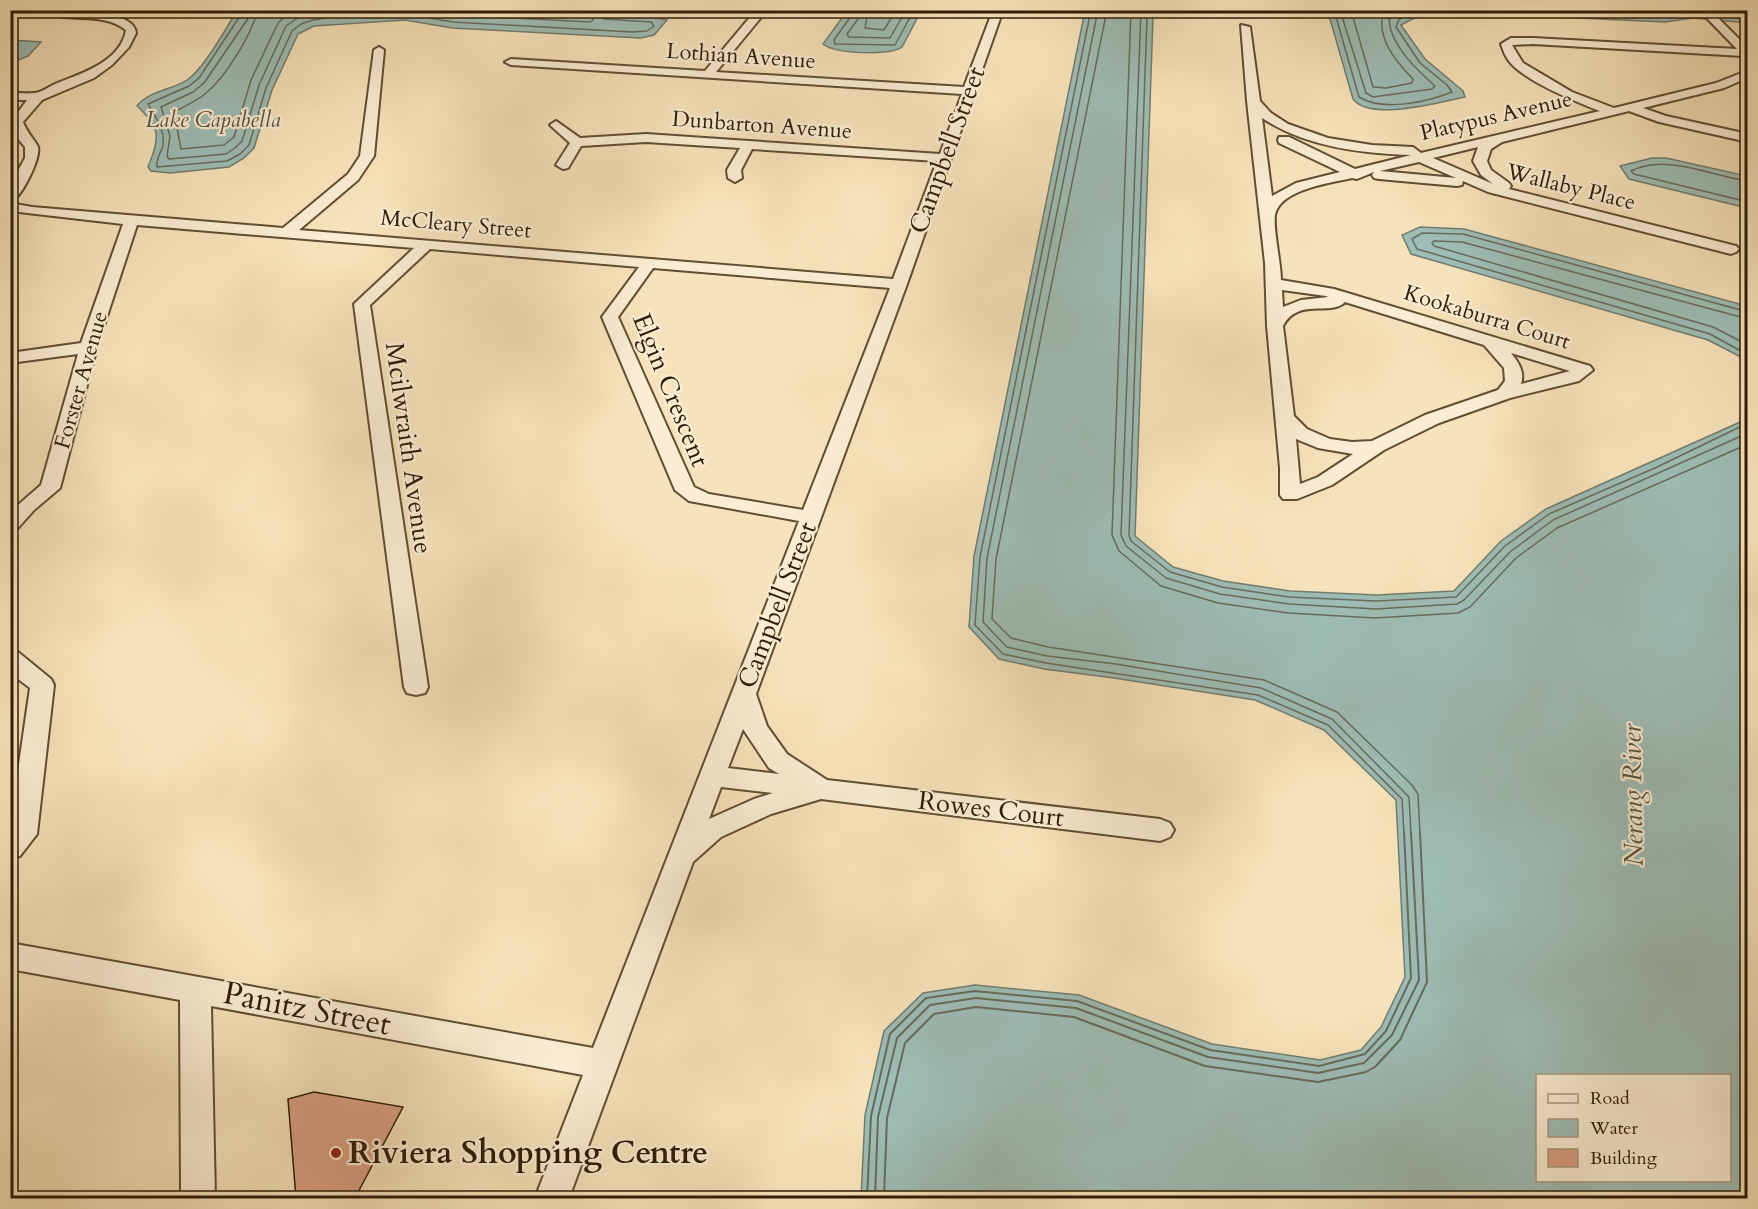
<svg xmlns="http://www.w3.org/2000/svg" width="1758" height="1209" viewBox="0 0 1758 1209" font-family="Cardo,serif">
  <rect width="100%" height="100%" fill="#f7e3bb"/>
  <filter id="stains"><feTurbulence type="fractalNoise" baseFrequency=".00333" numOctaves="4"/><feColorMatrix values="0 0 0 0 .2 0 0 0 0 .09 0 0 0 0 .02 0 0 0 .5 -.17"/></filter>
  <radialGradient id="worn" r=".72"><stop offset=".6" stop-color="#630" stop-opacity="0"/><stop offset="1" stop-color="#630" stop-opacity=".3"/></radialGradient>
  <path fill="#9ebdb6" stroke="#717d6f" stroke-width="1.5" fill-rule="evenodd" d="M 1689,10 L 1747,10 L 1748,23 L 1693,18 L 1665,22 L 1449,12 L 1418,16 L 1401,25 L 1425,59 L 1463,91 L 1465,97 C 1439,102 1370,122 1353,99 L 1330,19 L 1312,11 Z
    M 565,11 L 647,16 L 667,20 L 654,35 L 641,38 L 452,28 L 405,20 L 314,26 L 298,34 L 272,90 L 254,148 L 244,158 L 229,167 L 170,173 L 151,171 L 148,167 C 160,137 161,128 137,106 C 148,91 172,90 187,80 C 204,69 225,29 237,11 Z
    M 847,11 L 847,10 L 921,11 L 902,47 C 890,56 835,54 823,44 Z
    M 1085,11 L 1157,11 L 1153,17 L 1135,536 L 1173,567 L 1223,581 L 1290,591 L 1377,595 L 1454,591 L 1501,541 L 1546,509 L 1738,423 L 1747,416 L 1747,1198 L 861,1198 L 865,1115 L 884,1031 L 923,993 L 975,985 L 1079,995 L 1212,1044 L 1320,1060 L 1361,1050 L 1381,1027 L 1405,977 L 1396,800 L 1324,730 L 1255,700 L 1114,678 L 1044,669 L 999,659 L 969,627 L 974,556 ZM 1538,1076 L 1730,1076 L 1730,1180 L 1538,1180 Z
    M 11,40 L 41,42 L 28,56 L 11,63 Z
    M 1652,158 L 1666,158 L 1747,176 L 1747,208 L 1629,179 L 1620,166 Z
    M 1420,227 L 1464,229 L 1747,306 L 1747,365 L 1741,357 L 1708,340 L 1411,254 L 1402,235 Z"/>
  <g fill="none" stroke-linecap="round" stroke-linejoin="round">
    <path stroke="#666c5d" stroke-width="1.5" d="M 241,10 L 240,16 L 199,78 L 189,86 L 148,104 C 156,118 167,132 162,149 C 159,155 156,160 157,167 L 227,161 L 240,154 L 249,145 L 266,88 L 292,31 L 301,24 L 313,20 L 331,17 L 405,14 L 453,22 L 632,32 L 647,31 L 654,26 L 651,22 L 604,19 L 600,16 L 599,10
      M 249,10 L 247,20 L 204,83 L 193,92 L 161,107 L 170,136 L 167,156 L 169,159 L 226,154 L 235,148 L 242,141 L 259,85 L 286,26 L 299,17 L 324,10
      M 258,10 C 251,35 226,77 206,93 C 197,101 185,106 174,112 L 181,149 L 224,145 L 234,137 L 251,80 L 278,23 L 292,10
      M 433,10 L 454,15 L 590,22 L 593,20 L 592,10
      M 852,10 L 851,16 L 834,40 L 835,44 L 895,45 L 914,10
      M 859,10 L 858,19 L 847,34 L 849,37 L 890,38 L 906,10
      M 868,10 L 865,28 L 884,30 L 896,10
      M 1091,10 L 980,557 L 975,625 L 1003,654 L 1046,663 L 1258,695 L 1328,725 L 1402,799 L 1404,834
      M 1098,10 L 987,558 L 983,622 L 1007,647 L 1047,656 L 1116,664 L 1261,688 L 1332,719 L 1409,797 L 1411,834
      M 1107,10 L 996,559 L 992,619 L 1011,638 L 1048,647 L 1264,680 L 1337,712 L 1412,785 L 1418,794 L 1420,834
      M 1131,10 L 1112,535 L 1119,551 L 1161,586 L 1218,603 L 1288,613 L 1375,618 L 1458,613 L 1470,607 L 1516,558 L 1557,528 L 1748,444
      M 1141,10 L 1121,535 L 1126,546 L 1166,578 L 1220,594 L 1289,604 L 1376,609 L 1457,604 L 1464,600 L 1510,552 L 1553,520 L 1748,433
      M 1150,10 L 1147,17 L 1129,535 L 1131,541 L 1170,572 L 1222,587 L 1289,597 L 1376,601 L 1456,597 L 1505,546 L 1549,514 L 1655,468 L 1748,423
      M 1326,10 L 1336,17 L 1359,97 C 1383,112 1427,102 1452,92 L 1447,85 L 1420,63 L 1396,27 L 1399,19 L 1418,10
      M 1340,10 L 1366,93 L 1373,97 L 1432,89 L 1435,86 C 1416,69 1391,46 1389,20 L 1397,10
      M 1351,10 L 1373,87 L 1386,88 L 1412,83 L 1413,79 C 1395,61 1375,36 1384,10
      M 1540,10 L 1665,16 L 1699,13
      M 1748,181 C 1711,176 1666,153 1631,171 L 1634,174 L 1748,202
      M 1748,312 L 1463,234 L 1422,233 L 1412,239 L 1417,249 L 1710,334 L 1748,355
      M 1748,319 L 1462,242 L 1434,241 L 1432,243 L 1434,246 L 1713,327 L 1748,345"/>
    <path stroke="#666c5d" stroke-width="2" d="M 867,1198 L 871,1116 L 890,1034 L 926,998 L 975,991 L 1077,1001 L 1210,1050 L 1319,1066 L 1365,1054 L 1386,1031 L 1411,978 L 1404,832
      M 875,1198 L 878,1117 L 897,1038 L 930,1005 L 976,998 L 1076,1008 L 1208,1057 L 1318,1073 L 1364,1063 L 1392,1035 L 1419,980 L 1411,832
      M 884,1198 L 887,1118 L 905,1043 L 934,1014 L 976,1007 L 1074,1017 L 1205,1066 L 1318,1082 L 1366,1072 L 1375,1067 L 1400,1040 L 1427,982 L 1420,832"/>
  </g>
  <path fill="#d9a083" stroke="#2e1c04" stroke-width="1.5" d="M 314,1092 L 403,1107 L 355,1198 L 296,1198 L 288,1099 Z"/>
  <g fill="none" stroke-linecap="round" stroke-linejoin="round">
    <defs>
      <path id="street" d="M 40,10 C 59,10 135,8 136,33 L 129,47 L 112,65 L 94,78 L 42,100 L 23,122 C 27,133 35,140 38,147 C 41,158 21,199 10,202 L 10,185 L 25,158 L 25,147 L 15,135 L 11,122 L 27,100 L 10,100 L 10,92 C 18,93 26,94 34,93 C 41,93 48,87 55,84 C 80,74 121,62 126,30 C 101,10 65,25 40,10 Z
        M 756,10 L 767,10 L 716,72 L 964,87 L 993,10 L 1003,10 L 907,284 L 756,694 L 767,726 L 787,754 L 827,780 L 1160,819 L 1170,823 L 1174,830 L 1170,837 L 1160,841 L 821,799 L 771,814 L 721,837 L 693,862 L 569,1198 L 535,1198 L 583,1075 L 211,1006 L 215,1198 L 181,1198 L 180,1000 L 10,969 L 10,943 L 593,1048 L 799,521 L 689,501 L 675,490 L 602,317 L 639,267 L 430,249 L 370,305 L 428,687 L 425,693 L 416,695 L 407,693 L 404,687 L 354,304 L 414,248 L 137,225 L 97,347 L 60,488 L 34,510 L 17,529 L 10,531 L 10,512 L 41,485 L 78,354 L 10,363 L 10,353 L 81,343 L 123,224 L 10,211 L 10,203 L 32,207 L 283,228 L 348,174 L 360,156 L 374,50 L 379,47 L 384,50 L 374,156 L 358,180 L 299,230 L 893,279 L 937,161 L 752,149 L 741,170 L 742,178 L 735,182 L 728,178 L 727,170 L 740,148 L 646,142 L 581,146 L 568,168 L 563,169 L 556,165 L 570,143 L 550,125 L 556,121 L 580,138 L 646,134 L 940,154 L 962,94 L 511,65 L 505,62 L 511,59 L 705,71 ZM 653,268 L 890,288 L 803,510 L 709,494 L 694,487 L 618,317 ZM 743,729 L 769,768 L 779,774 L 728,768 ZM 721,787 L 773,793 L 754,799 L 709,819 Z
        M 1699,10 L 1710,10 L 1748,48 L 1748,58 L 1743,56 L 1533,44 L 1512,45 L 1523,63 L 1572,92 L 1614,108 L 1716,83 L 1739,74 L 1748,67 L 1747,78 L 1724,88 L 1643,108 L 1666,116 L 1748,134 L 1748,142 L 1659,122 L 1629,111 L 1502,142 L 1491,149 L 1487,161 L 1491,170 L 1509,183 L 1511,186 L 1509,189 L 1736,246 L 1739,249 L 1736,252 L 1731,254 L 1488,192 L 1463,181 L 1462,185 L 1457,186 L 1379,179 L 1374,178 L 1372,175 L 1374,172 L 1357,179 L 1352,178 C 1331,183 1280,189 1275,215 C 1273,230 1281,263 1281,280 L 1334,289 L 1590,366 L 1593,370 L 1579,381 L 1510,398 L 1439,423 L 1384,450 L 1332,485 L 1297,499 L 1283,499 L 1280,495 L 1280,468 L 1267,326 L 1265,263 L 1247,101 L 1241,25 L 1250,27 L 1260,101 L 1271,113 L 1288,124 L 1328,138 L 1372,145 L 1413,147 L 1421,153 L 1600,111 C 1577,102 1524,81 1509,61 C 1505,56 1503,50 1501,44 L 1511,38 L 1533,38 L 1737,49 ZM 1262,118 C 1307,147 1359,153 1411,155 L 1355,169 L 1289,137 L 1279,137 L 1278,140 L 1279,143 L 1340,172 L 1296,183 L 1272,196 ZM 1478,147 L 1473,161 L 1481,175 L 1493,184 L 1433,158 ZM 1419,162 L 1456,178 L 1380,171 ZM 1282,290 L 1326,296 L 1328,297 L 1301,300 L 1283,307 ZM 1345,302 L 1484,345 L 1504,368 L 1505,381 L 1498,390 L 1425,415 L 1372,441 L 1352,442 L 1330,439 L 1307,429 L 1294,416 L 1283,326 C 1298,297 1330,317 1345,302 ZM 1511,353 L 1570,371 L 1521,384 C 1525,372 1519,363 1511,353 ZM 1296,439 L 1318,448 L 1353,454 L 1318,477 L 1300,484 Z
        M 10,650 L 18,652 L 51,679 L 54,685 L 37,834 L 20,856 L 10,859 L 10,826 L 30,688 L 10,673 Z"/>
    </defs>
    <use href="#street" stroke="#604e32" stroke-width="4"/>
    <use href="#street" fill="#faedd3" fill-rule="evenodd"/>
  </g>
  <circle fill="#8f2418" stroke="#faedd3" stroke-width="2" cx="336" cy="1153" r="6"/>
  <g text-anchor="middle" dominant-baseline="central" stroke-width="4.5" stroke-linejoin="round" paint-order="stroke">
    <g font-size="22" fill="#2e1c04" stroke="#faedd3">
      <text transform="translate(741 56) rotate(4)">Lothian Avenue</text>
      <text transform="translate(1496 116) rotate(-13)">Platypus Avenue</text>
      <text transform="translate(762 125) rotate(4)">Dunbarton Avenue</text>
      <text transform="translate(1571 187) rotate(14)">Wallaby Place</text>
      <text transform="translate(456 224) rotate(5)">McCleary Street</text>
      <text transform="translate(1487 317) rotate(17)">Kookaburra Court</text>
      <text transform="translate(81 380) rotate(-74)">Forster Avenue</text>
    </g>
    <g font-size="22" font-style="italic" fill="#555442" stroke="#faedd3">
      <text x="213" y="120">Lake Capabella</text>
    </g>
    <g font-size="26" fill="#2e1c04" stroke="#faedd3">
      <text transform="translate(947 150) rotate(-70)">Campbell Street</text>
      <text transform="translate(671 390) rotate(68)">Elgin Crescent</text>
      <text transform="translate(409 448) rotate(82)">Mcilwraith Avenue</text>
      <text transform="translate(777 605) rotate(-69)">Campbell Street</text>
      <text transform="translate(991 809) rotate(7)">Rowes Court</text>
    </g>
    <g font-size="27" font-style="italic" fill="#555442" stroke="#faedd3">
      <text transform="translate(1633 795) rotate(-91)">Nerang River</text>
    </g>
    <g font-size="32" fill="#2e1c04" stroke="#faedd3">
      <text transform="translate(307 1009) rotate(11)">Panitz Street</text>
    </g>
    <g font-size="32" font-weight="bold" fill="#2e1c04" stroke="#faedd3" text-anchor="start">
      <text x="348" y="1153">Riviera Shopping Centre</text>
    </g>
  </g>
  <rect width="1758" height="1209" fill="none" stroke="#f7e3bb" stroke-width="36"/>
  <rect x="12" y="12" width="1734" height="1185" fill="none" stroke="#2e1c04" stroke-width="3"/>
  <rect x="18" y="18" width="1722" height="1173" fill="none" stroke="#2e1c04" stroke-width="1.5"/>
  <rect x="1536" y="1074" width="195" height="108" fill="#faedd3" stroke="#a89980" stroke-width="1.5"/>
  <rect x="1548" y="1094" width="30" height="9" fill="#faedd3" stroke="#a89980" stroke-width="1.5"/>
  <text x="1590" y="1104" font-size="18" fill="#2e1c04">Road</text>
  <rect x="1548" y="1119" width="30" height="18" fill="#9ebdb6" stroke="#a89980" stroke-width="1.5"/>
  <text x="1590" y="1134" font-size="18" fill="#2e1c04">Water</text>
  <rect x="1548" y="1149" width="30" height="18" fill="#d9a083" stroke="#a89980" stroke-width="1.5"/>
  <text x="1590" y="1164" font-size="18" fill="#2e1c04">Building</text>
  <rect width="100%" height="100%" filter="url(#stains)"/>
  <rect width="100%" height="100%" fill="url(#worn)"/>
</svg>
